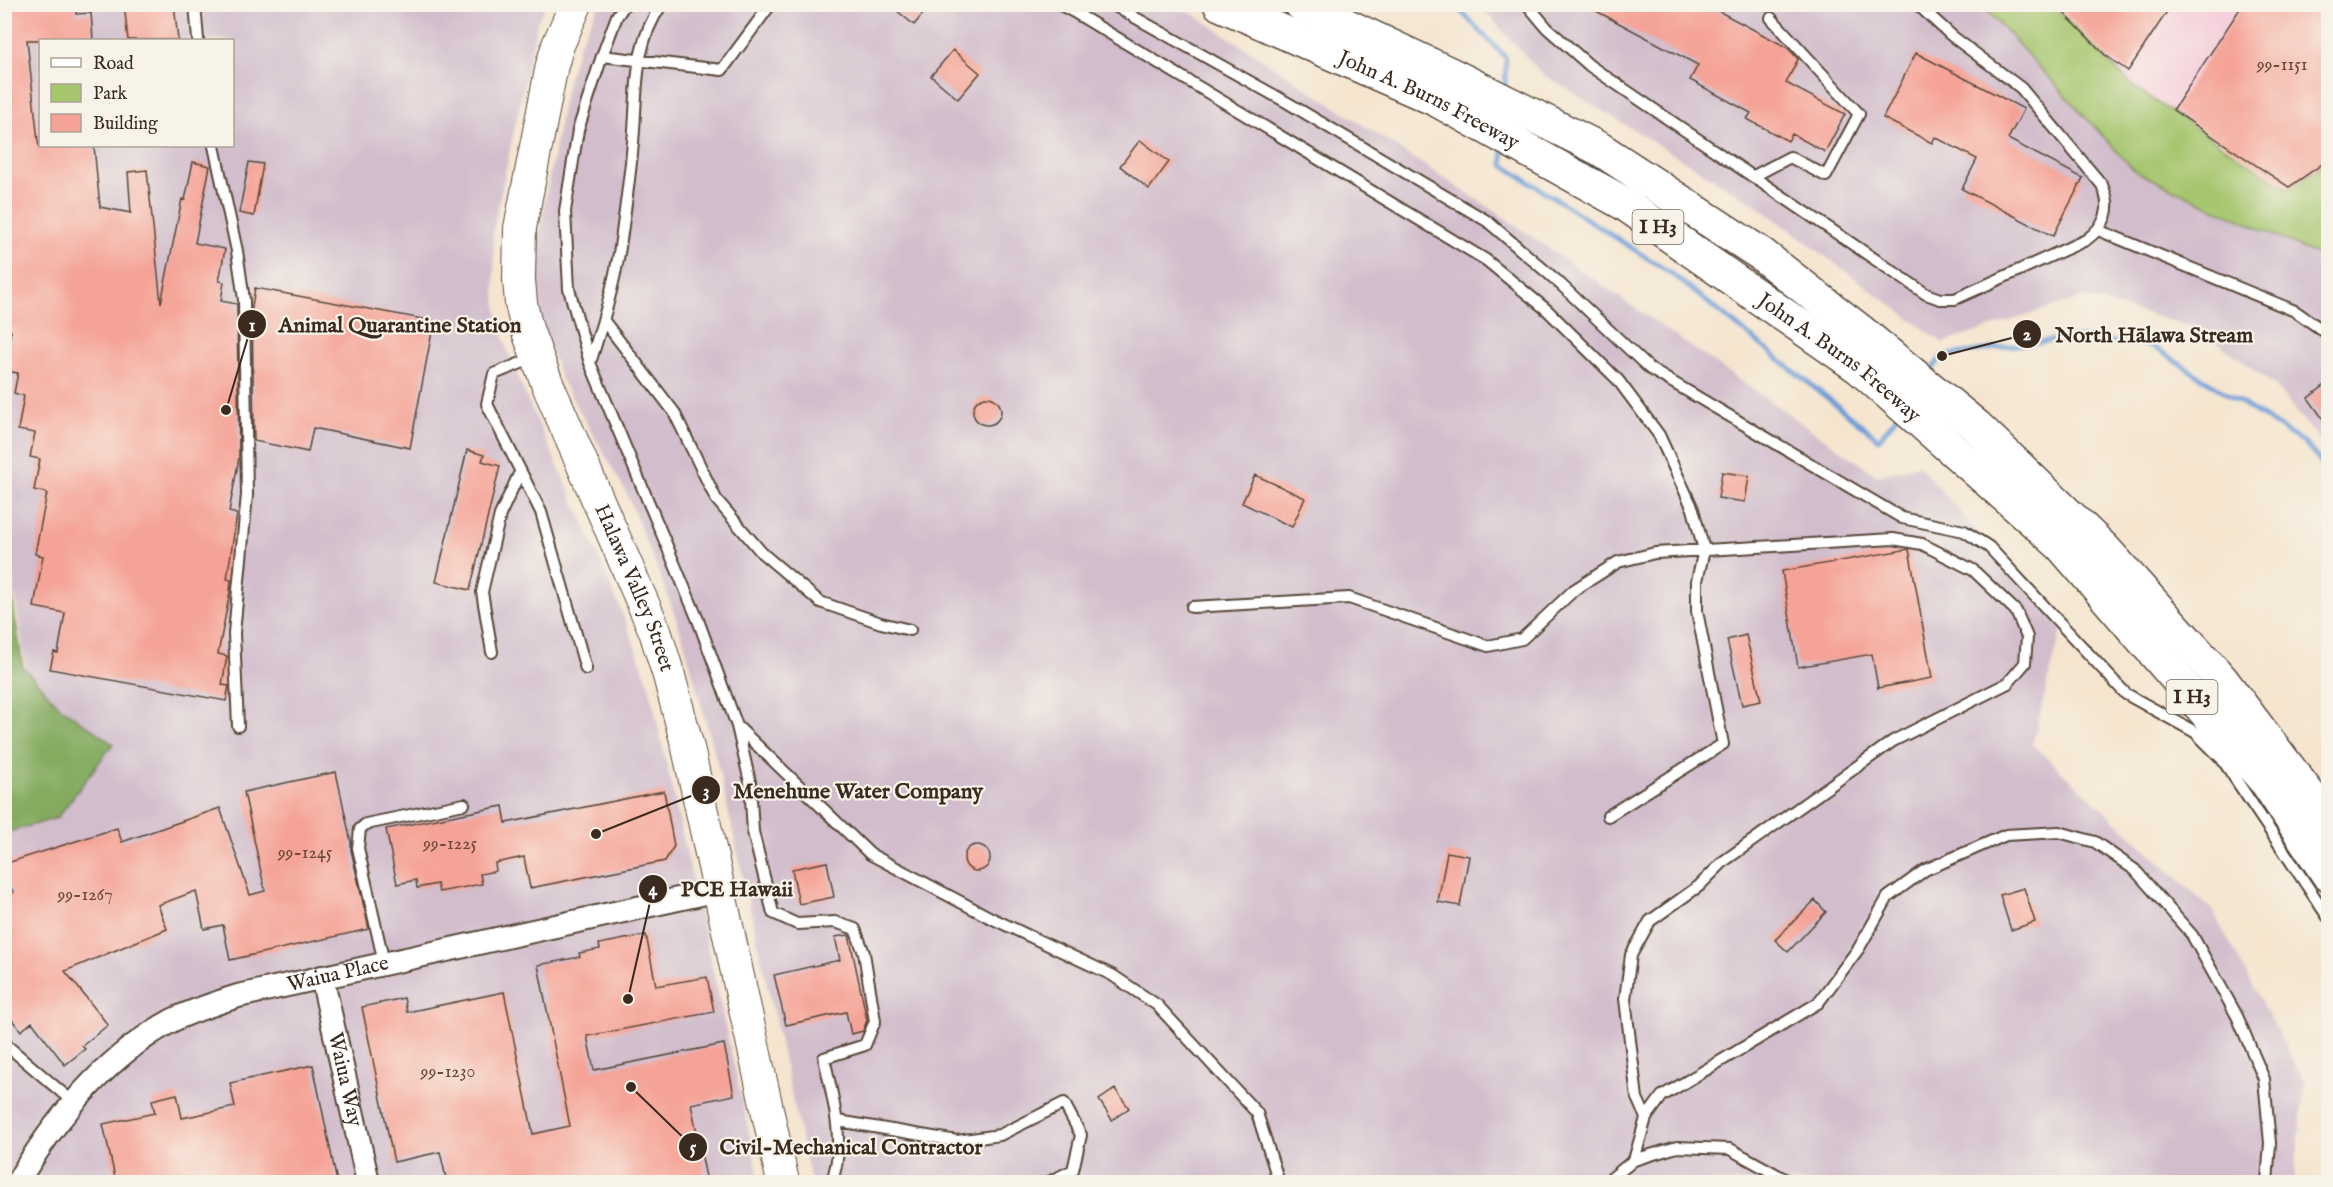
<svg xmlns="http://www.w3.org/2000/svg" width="2333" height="1187" viewBox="0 0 2333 1187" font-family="'IM FELL English',serif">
  <rect width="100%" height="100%" fill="#f7f3e8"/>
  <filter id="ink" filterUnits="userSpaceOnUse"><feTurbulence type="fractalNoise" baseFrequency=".0167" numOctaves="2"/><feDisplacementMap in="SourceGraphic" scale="12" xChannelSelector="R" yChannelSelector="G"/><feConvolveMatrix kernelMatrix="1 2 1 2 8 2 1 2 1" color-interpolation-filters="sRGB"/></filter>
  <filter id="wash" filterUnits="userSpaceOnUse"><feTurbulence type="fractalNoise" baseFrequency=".008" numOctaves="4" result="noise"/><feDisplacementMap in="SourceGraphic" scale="24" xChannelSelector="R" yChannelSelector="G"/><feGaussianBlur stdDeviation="1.35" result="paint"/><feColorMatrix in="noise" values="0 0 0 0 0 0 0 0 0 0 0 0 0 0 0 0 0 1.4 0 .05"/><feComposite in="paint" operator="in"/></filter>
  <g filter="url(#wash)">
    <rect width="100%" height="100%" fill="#f5e5cf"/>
    <path fill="#f5cfdb" d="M 2142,5 L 2274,5 L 2193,127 L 2135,88 L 2106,58 Z"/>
    <path fill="#d1bdcc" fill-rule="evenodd" d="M 5,5 L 546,5 L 537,22 L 493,231 L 495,291 L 498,318 L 506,346 L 524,392 L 587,530 L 625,620 L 648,681 L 760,1182 L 5,1182 L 4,737 L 26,668 L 4,529 ZM 40,40 L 232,40 L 232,146 L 40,146 Z
      M 599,5 L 1171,5 L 1193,14 L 1499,214 L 1878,476 L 1919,465 L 2062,629 L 2032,744 L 2212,910 L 2305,1082 L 2294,1182 L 811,1182 L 720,774 L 684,642 L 667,593 L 625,490 L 561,379 L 543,328 L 539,304 L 536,257 L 539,233 L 566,86 L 579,44 Z
      M 1479,5 L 1982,5 L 2136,172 L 2328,260 L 2328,450 L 2274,385 L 2198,328 L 2083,297 L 1943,343 L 1756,205 L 1541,73 Z"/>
    <path fill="#a6c66e" stroke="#707846" stroke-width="1.5" d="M 1982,5 L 2052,5 L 2135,88 L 2288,189 L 2328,162 L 2328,260 L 2136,172 Z"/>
    <path fill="#84ab61" stroke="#606a40" stroke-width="1.5" d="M 5,552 L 23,667 L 59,706 L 113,744 L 57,818 L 5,833 Z"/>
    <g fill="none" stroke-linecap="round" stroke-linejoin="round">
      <path stroke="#6d9dd7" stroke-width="5" d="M 1454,4 L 1506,58 L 1505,89
        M 1503,149 L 1503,165 L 1672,274 L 1879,439 L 1898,415
        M 1929,374 L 1942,356 L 2074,337 L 2152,346 L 2304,443 L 2328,470"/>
    </g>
    <g id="blocks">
      <path fill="#f5a396" d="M 4,4 L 75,4 L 76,14 L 91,13 L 93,40 L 27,40 L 38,141 L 39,146 L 94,146 L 100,207 L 131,213 L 128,172 L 147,170 L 161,303 L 182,199 L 185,200 L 193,162 L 210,166 L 195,243 L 225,249 L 219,281 L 224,282 L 221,301 L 237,304 L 239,458 L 229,512 L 237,514 L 227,579 L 231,580 L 230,592 L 218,654 L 227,656 L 222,685 L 229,686 L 226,701 L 50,669 L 54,652 L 58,653 L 65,613 L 34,607 L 43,556 L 35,554 L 47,493 L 34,490 L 40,459 L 30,457 L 35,433 L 18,430 L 24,396 L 14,393 L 18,373 L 4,371 L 11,331 L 4,329 L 4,102 L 8,102 L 4,68 Z
        M 124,4 L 174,4 L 178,40 L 128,40 Z
        M 889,4 L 931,4 L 914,25 Z
        M 1583,4 L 1705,4 L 1788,48 L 1798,59 L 1786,83 L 1845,114 L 1825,152 L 1792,134 L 1788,141 L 1747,119 L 1751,113 L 1690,80 L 1698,65 Z
        M 2055,4 L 2172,4 L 2128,71 L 2105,55 Z
        M 2243,4 L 2328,4 L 2328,160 L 2289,187 L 2173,110 Z
        M 953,50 L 980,73 L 958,99 L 931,76 Z
        M 1916,53 L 2024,109 L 2008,139 L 2083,178 L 2053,236 L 1962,189 L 1977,159 L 1935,137 L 1932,143 L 1883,118 Z
        M 1140,140 L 1169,162 L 1149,189 L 1120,166 Z
        M 249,162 L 263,164 L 254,216 L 239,213 Z
        M 255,288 L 434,321 L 410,448 L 313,428 L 308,452 L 254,441 L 252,306 Z
        M 2328,383 L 2328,426 L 2308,398 Z
        M973 411a14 14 0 1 1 28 0a14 14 0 1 1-28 0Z
        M 467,450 L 484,455 L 482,461 L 500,466 L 470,590 L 436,582 Z
        M 1722,472 L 1749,476 L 1745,502 L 1718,498 Z
        M 1255,475 L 1305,498 L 1292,527 L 1242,503 Z
        M 1909,549 L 1932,678 L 1878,688 L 1872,654 L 1798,667 L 1782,571 Z
        M 1746,635 L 1761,701 L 1742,705 L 1727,640 Z
        M 336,772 L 351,842 L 351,850 L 369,929 L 230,960 L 223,925 L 204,929 L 196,891 L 158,905 L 167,929 L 65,971 L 108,1025 L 82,1046 L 85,1049 L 65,1065 L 32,1022 L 21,1031 L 4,1010 L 4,896 L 14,892 L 4,880 L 4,864 L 117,828 L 122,842 L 220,808 L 250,895 L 265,891 L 244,792 Z
        M 664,791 L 674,846 L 665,861 L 530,888 L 524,857 L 495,863 L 496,871 L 480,874 L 482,884 L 439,892 L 437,884 L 417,888 L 416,880 L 397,884 L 386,829 L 503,806 L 506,823 Z
        M964 858a13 13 0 1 1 26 0a13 13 0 1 1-26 0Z
        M 1447,852 L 1469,856 L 1460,906 L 1438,902 Z
        M 827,862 L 834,897 L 799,904 L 792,869 Z
        M 2024,888 L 2035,922 L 2011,930 L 2000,895 Z
        M 1815,900 L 1826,912 L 1788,952 L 1775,940 Z
        M 646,935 L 656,986 L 707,977 L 714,1012 L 587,1036 L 594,1070 L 724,1044 L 734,1095 L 691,1104 L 707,1182 L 447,1182 L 440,1152 L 394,1162 L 362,1007 L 404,998 L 407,1012 L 504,992 L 533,1134 L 570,1126 L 538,965 L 580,957 L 579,953 L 600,949 L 599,944 Z
        M 849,935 L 867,1020 L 863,1031 L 851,1034 L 846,1012 L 786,1025 L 774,975 L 840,960 L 835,937 Z
        M 313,1065 L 337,1182 L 116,1182 L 103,1124 L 155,1113 L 152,1100 L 177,1094 L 182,1118 L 235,1107 L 230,1083 Z
        M 1115,1089 L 1129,1108 L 1112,1120 L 1099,1100 Z"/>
    </g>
  </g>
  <g filter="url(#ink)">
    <use href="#blocks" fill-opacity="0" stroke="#574639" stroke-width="1.5"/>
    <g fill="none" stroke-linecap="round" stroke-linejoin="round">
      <defs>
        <path id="lane" d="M 195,4 L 198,40
          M 625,4 L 617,16 L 602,56 L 578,130 L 565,211 L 569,289 L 590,363 L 698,620 L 737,726 L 750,782 L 753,832 L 773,913 L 797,924 L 835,922 L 855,929 L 864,953 L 875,1021 L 865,1045 L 824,1058 C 832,1094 847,1147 831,1182
          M 1059,4 L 1074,12 L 1486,260 L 1547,310 L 1618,380 L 1659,435 L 1693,509 L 1704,550 L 1697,581 L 1697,611 L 1723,744 L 1608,816
          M 1111,4 L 1288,103 L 1487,221 L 1556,280 L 1650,369 L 1902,518 L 1964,531 L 1989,547 L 2126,694 L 2195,732 L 2222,759 L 2328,917
          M 1527,4 L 1547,28 L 1590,66 L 1926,294 L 1940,299 L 1955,299 L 2086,240 C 2106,225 2113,209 2102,185 L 2021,88 L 1952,36 L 1917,4
          M 602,56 L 722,70 L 771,4
          M 214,146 L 237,251 L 244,300 L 247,495 L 234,633 L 238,726
          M 1754,176 L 1790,157 L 1826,176 L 1859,114 L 1771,18
          M 2098,230 L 2295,311 L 2328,334
          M 604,321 L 674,412 L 716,499 L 762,553 L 820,602 L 881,623 L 910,630
          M 536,357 L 494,374 L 487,404 L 541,512 L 586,669
          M 590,363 C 602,325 614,286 620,247 C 625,212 630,177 633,142 C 638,92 632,47 662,4
          M 1192,607 L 1349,598 L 1488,646 L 1522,639 L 1574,590 L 1618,562 L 1655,553 L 1893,539 L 1922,544 L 1973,570 L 2016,611 L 2027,637 L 2025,663 L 2008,683 L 1893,741 L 1724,861 L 1699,886 L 1650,921 L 1631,955 L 1625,999 L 1637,1098 L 1646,1118
          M 492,652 L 482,592 L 500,515 L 520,472
          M 737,726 L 870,854 L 989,917 L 1112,975 L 1157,1005 L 1257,1113 L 1279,1182
          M 384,963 L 358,848 L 360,829 L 366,824 L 464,804
          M 4,1043 L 73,1102
          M 838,1121 L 957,1141 L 1000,1135 L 1064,1103 L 1081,1135 L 1073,1170 L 1049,1182
          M 1634,1160 L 1646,1118 L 1662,1096 L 1818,1003 L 1859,948 L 1888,897 L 1925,870 L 2006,835 L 2059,832 L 2095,842 L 2135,870 L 2192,935 L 2237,1016 L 2264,1079 L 2270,1143 L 2267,1182
          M 1607,1182 L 1634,1160 L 1677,1147 L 1730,1149 L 1790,1182"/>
        <g id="street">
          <path id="s1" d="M 322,977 L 368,1182"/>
          <path id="s2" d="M 21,1176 C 59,1114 108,1055 173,1020 C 194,1010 216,1003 238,996 L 719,890"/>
        </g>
        <g id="secondary">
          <path id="s3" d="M 576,4 L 558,45 L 552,65 L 520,228 L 519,280 L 521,303 L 527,329 L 547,383 L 655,631 L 669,676 L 688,748 L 783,1182"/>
        </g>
        <g id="highway">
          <path id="s4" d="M 1220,4 L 1437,100 L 1625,204 L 1860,368 L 2061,545 L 2268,784 L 2328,874"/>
          <path d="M 1301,4 L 1452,75 L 1600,149 L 1761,254 L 1860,331 L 1976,426 L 2105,550 L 2221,679 L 2328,820"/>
        </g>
      </defs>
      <use href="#lane" stroke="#574639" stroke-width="14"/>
      <use href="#street" stroke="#574639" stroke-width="26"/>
      <use href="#secondary" stroke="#574639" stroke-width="34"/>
      <use href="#highway" stroke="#574639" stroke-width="36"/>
      <use href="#lane" stroke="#fff" stroke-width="10"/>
      <use href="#street" stroke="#fff" stroke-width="22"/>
      <use href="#secondary" stroke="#fff" stroke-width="32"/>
      <use href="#highway" stroke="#fff" stroke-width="33"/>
    </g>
  </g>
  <g text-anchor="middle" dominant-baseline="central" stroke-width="4.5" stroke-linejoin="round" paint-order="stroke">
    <g font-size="18" fill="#6a483c">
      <text x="2282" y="65">99-1151</text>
      <text x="450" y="844">99-1225</text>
      <text x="305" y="853">99-1245</text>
      <text x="85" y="895">99-1267</text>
      <text x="448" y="1072">99-1230</text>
    </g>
    <g fill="#f7f3e8" stroke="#73665b" stroke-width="1.5">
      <rect x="1632.5" y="210" width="51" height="34" rx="4.5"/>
      <rect x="2166.5" y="680" width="51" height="34" rx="4.5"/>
    </g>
    <g font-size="20" font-weight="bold" fill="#3b2a1e">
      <text x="1658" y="227">I H3</text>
      <text x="2192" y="697">I H3</text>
    </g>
    <g font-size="21" fill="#3b2a1e" stroke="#f7f3e8">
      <text stroke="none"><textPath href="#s4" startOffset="230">John A. Burns Freeway</textPath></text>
      <text stroke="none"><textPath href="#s4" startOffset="716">John A. Burns Freeway</textPath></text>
      <text stroke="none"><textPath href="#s3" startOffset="614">Halawa Valley Street</textPath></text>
      <text stroke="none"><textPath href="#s2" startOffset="392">Waiua Place</textPath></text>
      <text stroke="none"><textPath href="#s1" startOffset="105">Waiua Way</textPath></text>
    </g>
  </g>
  <path fill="none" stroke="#3b2a1e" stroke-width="2" d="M226 410L252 324M1942 356L2027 334M596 834L706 790M628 999L653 889M631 1087L693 1147"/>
  <g fill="#3b2a1e" stroke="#f7f3e8" stroke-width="2">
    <circle cx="226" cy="410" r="6"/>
    <circle cx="1942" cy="356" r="6"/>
    <circle cx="596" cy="834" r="6"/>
    <circle cx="628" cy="999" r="6"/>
    <circle cx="631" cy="1087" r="6"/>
    <circle cx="252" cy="324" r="15"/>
    <circle cx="2027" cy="334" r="15"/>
    <circle cx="706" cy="790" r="15"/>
    <circle cx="653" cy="889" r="15"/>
    <circle cx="693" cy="1147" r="15"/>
  </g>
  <g font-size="18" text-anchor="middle" font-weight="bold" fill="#fff">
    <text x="252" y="331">1</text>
    <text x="2027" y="340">2</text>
    <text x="706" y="797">3</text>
    <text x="653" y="895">4</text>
    <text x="693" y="1153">5</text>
  </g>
  <g font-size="22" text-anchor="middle" font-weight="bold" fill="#3b2a1e" stroke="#f7f3e8" stroke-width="4.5" stroke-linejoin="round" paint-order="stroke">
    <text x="400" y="332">Animal Quarantine Station</text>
    <text x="2154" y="342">North Hālawa Stream</text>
    <text x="858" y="798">Menehune Water Company</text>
    <text x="737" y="896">PCE Hawaii</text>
    <text x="851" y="1154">Civil-Mechanical Contractor</text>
  </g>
  <rect width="2333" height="1187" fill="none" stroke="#f7f3e8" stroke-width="24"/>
  <rect x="39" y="39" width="195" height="108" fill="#f7f3e8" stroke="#aca397" stroke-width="1.5"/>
  <rect x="51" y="58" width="30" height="9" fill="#ffffff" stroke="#aca397" stroke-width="1.5"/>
  <text x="93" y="69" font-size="18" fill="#3b2a1e">Road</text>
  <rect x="51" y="84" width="30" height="18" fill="#a6c66e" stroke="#aca397" stroke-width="1.5"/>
  <text x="93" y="99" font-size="18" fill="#3b2a1e">Park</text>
  <rect x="51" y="114" width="30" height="18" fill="#f5a396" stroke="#aca397" stroke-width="1.5"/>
  <text x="93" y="129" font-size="18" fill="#3b2a1e">Building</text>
</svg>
